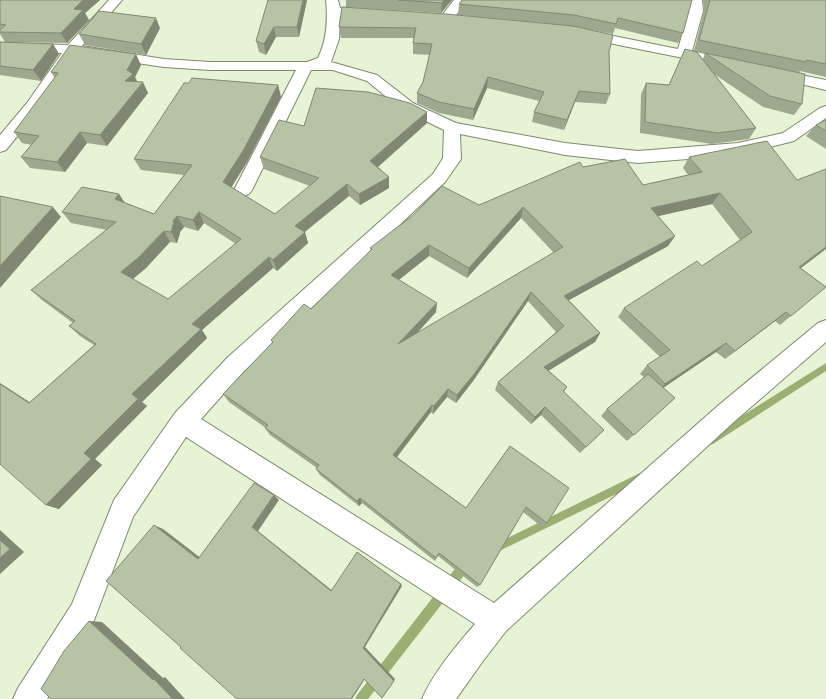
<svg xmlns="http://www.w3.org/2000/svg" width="826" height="699" viewBox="0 0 826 699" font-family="'Public Sans',sans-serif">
  <rect width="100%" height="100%" fill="#e6f3d4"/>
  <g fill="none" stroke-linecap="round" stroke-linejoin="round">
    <path fill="#9ab073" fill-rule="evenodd" d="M 826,363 L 826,371 L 713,444 L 710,445 L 707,444 L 706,441 L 707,438 Z
      M 640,473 L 643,475 L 645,478 L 643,481 L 497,552 L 494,554 L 491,552 L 489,549 L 491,546 Z
      M 465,560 L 469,561 L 470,565 L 469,569 L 368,699 L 355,699 L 357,695 L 461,561 Z"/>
    <defs>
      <path id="street" d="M 109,0 L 122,0 L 82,46 L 164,59 L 210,62 L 307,62 L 318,58 C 327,40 328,20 326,0 L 338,0 L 340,8 L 375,11 L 377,14 L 375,17 L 370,18 L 340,16 L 339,39 L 331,62 L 377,75 L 413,103 L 456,123 L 565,143 L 638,151 L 738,143 L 783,133 L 820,108 L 826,106 L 826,118 L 794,141 L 738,155 L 638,163 L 565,155 L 460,134 L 461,159 L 445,182 L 244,371 L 201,419 L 494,603 L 720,404 L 818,323 L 826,320 L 826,342 L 736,420 L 506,631 L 483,661 L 456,699 L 422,699 C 433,673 456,646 475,624 L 186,437 L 133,517 L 93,623 L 47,699 L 13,699 L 18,688 L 72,604 L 114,500 L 175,413 L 228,357 L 433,174 L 443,158 L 444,130 L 401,109 L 367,81 L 333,70 L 311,70 L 252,190 L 249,194 L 243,196 L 237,194 L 234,190 L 296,70 L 210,70 L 164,67 L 76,54 L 39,109 L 6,150 L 0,152 L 0,135 L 27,103 L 62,53 L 0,51 L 0,43 L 68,45 Z
        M 454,0 L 467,0 L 451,22 L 441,22 L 439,19 Z
        M 690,0 L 702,0 L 703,11 L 692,51 L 718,57 L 720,60 L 718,63 L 713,64 L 584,38 L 579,37 L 577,34 L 579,31 L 584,30 L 678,49 L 689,11 Z
        M 776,70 L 826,80 L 826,90 L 771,77 L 769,74 L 771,71 Z"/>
    </defs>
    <use href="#street" stroke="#7e896d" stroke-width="2"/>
    <use href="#street" fill="#fff" fill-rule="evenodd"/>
  </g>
  <path fill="#9da88e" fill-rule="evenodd" d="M 0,0 L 100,0 L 85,13 L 89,20 L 67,43 L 5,42 L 0,34 Z
    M 307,0 L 299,37 L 276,37 L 266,55 L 259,52 L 256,41 Z
    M 346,0 L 452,0 L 441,13 L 346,7 Z
    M 692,0 L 683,33 L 678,43 L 615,28 L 613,34 L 571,26 L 458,15 L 459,4 Z
    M 703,0 L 826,0 L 826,77 L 800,71 L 799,73 L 694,51 L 704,11 Z
    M 342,7 L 609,52 L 610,94 L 606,104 L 575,102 L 564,130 L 532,122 L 534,112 L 539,101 L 487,88 L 473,120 L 439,113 L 417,103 L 417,93 L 423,82 L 430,55 L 413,54 L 413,43 L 414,38 L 341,38 L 339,27 Z
    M 160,28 L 146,55 L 85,45 L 79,34 Z
    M 0,42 L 53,44 L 59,54 L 41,81 L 0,75 Z
    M 685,49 L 703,59 L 705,53 L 802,104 L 794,115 L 763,107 L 714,74 L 756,128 L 749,139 L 712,144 L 640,133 L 641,94 L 646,83 L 669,85 Z
    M 141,65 L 135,77 L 137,81 L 148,93 L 107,146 L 87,143 L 65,172 L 30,168 L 21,157 L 32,145 L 22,143 L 14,132 L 55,78 L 51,72 Z
    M 278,85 L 281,97 L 247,162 L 231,187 L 275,214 L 310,186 L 264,169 L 260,157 L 304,126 L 427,112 L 427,123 L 378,167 L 389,177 L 389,188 L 360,205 L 349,196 L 305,232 L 308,243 L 277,271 L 273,268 L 202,330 L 207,338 L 142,402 L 147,406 L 95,459 L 102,465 L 59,509 L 46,505 L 30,402 L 94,345 L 80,336 L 69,326 L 73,323 L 42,300 L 31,290 L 107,230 L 71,223 L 62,212 L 119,194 L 125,203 L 154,214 L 184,175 L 141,170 L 134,159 ZM 204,223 L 236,244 L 168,299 L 133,279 L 146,268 L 170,242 L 177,243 L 180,233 L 180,232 L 184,227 L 198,231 Z
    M 826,120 L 826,149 L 806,136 L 816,125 Z
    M 689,157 L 800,268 L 826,287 L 780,325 L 775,321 L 725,359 L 716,352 L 663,388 L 675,398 L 627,441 L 601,416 L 607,409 L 644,377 L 640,374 L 647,365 L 660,357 L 618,317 L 624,308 L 702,266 L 740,240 L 712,204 L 658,216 L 675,236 L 668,246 L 569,300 L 600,333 L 595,342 L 548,371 L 567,387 L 564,392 L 598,436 L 580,453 L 541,415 L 531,424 L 495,390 L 498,382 L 556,332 L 528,301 L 473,381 L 456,403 L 447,397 L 433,414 L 431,412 L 397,457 L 466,508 L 510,446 L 547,523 L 542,527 L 523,512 L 480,585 L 477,587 L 438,556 L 435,561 L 362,503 L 359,506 L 320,475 L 316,469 L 317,468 L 270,435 L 265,428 L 266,428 L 229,402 L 223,394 L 272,343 L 271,340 L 311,309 L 371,251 L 370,248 L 479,205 L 583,167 L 643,185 L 688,175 L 683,168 ZM 521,218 L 554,253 L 417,333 L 436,312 L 399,280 L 429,256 L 467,278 Z"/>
  <path fill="#808874" d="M 83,0 L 100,0 L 85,13 L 89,20 L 67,43 L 61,33 L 74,9 Z
    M 303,0 L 307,0 L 299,37 L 297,27 Z
    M 444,0 L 452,0 L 441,13 L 442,3 Z
    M 156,18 L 160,28 L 146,55 L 141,44 Z
    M 274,27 L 276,37 L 266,55 L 264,44 Z
    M 53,44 L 59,54 L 41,81 L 33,70 Z
    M 136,54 L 141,65 L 135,77 L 138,85 L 125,81 L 127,70 Z
    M 488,77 L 487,88 L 473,120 L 474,109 Z
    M 143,82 L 148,93 L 107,146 L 100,135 Z
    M 278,85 L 281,97 L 247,162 L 228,193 L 223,182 Z
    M 579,91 L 575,102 L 564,130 L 567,120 Z
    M 427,112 L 427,123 L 371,173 L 370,161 Z
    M 80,132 L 87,143 L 65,172 L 57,162 Z
    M 389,177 L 389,188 L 360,205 L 359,194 Z
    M 347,184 L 349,196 L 298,237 L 295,226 Z
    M 720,193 L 712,204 L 645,219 L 651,208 Z
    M 119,194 L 126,205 L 115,199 Z
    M 53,207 L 61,217 L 0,288 L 0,266 Z
    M 523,207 L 521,218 L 467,278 L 469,268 Z
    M 199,212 L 204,223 L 198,231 L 193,220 Z
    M 177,216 L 184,227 L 180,232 L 180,233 L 177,243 L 171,232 L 173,221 Z
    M 164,231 L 170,242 L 146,268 L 129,282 L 121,272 Z
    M 305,232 L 308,243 L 277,271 L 273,260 Z
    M 675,236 L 668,246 L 560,305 L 564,296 Z
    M 429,245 L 429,256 L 392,285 L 391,275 Z
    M 826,247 L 826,249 L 788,278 L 799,267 Z
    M 269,257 L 273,268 L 202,330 L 207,338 L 142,402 L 147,406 L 95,459 L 102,465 L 59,509 L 46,505 L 84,453 L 132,394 L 192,324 Z
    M 531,292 L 528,301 L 473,381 L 456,403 L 457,395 Z
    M 437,303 L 436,312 L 399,353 L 398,344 Z
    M 786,312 L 775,321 L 725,359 L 735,351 Z
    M 600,333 L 595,342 L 540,376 L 544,367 Z
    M 726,343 L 716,352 L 657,392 L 665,384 Z
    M 0,383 L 42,410 L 29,403 L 0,384 Z
    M 448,389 L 447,397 L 433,414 L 434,406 Z
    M 432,405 L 431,412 L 394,461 L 393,455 Z
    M 545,407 L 541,415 L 531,424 L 535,417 Z
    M 274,495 L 279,500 L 258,531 L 334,592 L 331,591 L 252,527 Z
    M 360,498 L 362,503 L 359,506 L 357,501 Z
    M 154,525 L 163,529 L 206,562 L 198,559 Z
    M 0,530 L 24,552 L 0,574 Z
    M 401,584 L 402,586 L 365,647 L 395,679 L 394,681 L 363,648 Z
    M 89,621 L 102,622 L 163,678 L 165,677 L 185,699 L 173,699 Z
    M 366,677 L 352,699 L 351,699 L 364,679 Z"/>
  <path fill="#b7c3a5" stroke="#808874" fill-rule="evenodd" d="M 0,0 L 83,0 L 74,9 L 83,10 L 61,33 L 0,32 L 0,30 L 6,25 L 0,24 Z
    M 268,0 L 303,0 L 297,27 L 274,27 L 264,44 L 256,41 Z
    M 398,0 L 444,0 L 442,3 Z
    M 462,0 L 692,0 L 683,33 L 618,18 L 616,24 L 574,15 L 459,4 Z
    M 710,0 L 826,0 L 826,64 L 806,60 L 806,62 L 699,40 Z
    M 342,7 L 446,14 L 573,26 L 613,35 L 609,52 L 610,94 L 579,91 L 567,120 L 534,112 L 544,92 L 488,77 L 474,109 L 439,102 L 417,93 L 423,82 L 432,44 L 413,43 L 416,28 L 339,27 Z
    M 99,11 L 156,18 L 141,44 L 79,34 Z
    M 0,42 L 53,44 L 33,70 L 0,66 Z
    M 70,45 L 136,54 L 127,70 L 133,74 L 125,81 L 143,82 L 100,135 L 80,132 L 57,162 L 21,157 L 39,136 L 14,132 L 58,73 L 51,72 Z
    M 685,49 L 697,52 L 756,128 L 718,133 L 645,122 L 646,83 L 669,85 Z
    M 705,53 L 805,74 L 802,104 L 770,96 Z
    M 192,78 L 278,85 L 243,151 L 223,182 L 275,214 L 319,178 L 260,157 L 279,120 L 304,126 L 316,88 L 368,92 L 410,103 L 427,112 L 370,161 L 389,177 L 359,194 L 347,184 L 295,226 L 305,232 L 273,260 L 269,257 L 192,324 L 201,329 L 132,394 L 138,399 L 84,453 L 91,459 L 46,505 L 0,464 L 0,384 L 29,403 L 96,344 L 69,326 L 75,321 L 31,290 L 116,222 L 62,212 L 82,187 L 119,194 L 115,199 L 154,214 L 192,165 L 134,159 L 184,83 L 189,83 ZM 199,212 L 241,239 L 168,299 L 121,272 L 138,258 L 164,231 L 171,232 L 174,222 L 173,221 L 177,216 L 193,220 Z
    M 826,120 L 826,131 L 816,125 Z
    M 767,141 L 797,180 L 826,169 L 826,247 L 799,267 L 826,287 L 791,316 L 786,312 L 735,351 L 726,343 L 665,384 L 647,365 L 670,350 L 624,308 L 697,261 L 702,266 L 752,232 L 720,193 L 651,208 L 675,236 L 564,296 L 600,333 L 544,367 L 567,387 L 563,391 L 604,430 L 586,447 L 545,407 L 535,417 L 498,382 L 564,326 L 531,292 L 475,373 L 457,395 L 448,389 L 434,406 L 432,405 L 393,455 L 466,508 L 510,446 L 569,488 L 547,523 L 526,507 L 480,585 L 439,553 L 436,558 L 360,498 L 357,501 L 316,469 L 319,465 L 265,428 L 268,425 L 223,394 L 273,342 L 271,340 L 304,304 L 311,309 L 372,249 L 370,248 L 412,216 L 442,186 L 479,205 L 580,162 L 583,167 L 625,159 L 643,185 L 702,172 L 689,157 ZM 523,207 L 563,247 L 398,344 L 437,303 L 391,275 L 429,245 L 469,268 Z
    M 0,196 L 53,207 L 0,266 Z
    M 648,374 L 675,398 L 634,435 L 607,409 Z
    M 254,483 L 274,495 L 252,527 L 331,591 L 357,552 L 401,584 L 363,648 L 394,681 L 382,698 L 364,679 L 351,699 L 237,699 L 180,648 L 181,647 L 106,581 L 154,525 L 198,559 Z
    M 0,540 L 10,549 L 0,558 Z
    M 89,621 L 153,680 L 154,679 L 173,699 L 51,699 L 41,689 L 64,651 Z"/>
</svg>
